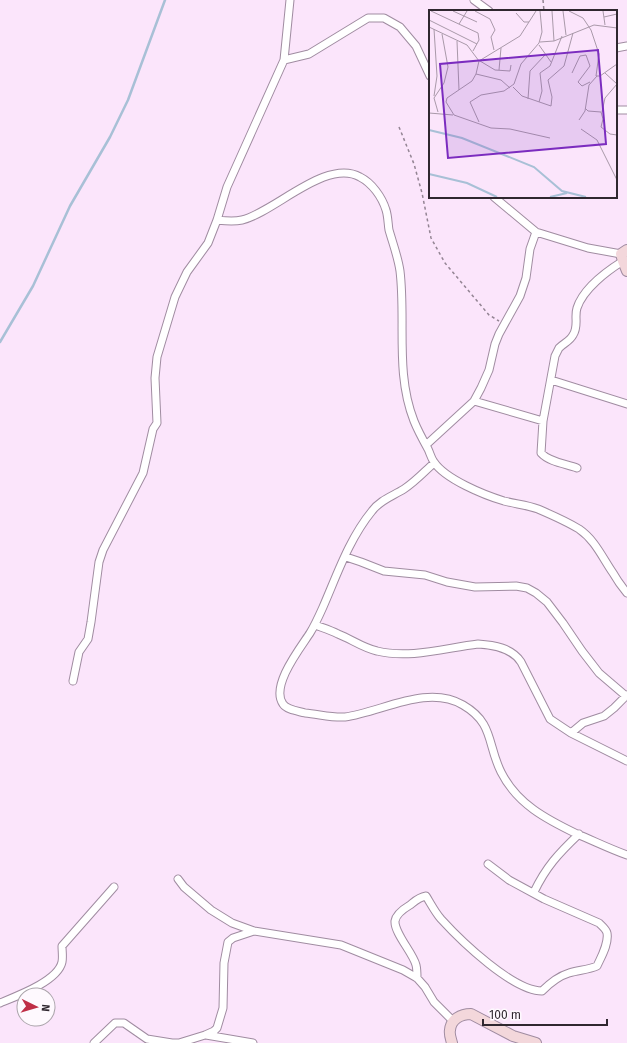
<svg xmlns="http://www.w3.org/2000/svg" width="627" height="1043" viewBox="0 0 627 1043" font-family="'Fira Sans',sans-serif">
  <rect width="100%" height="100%" fill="#fbe5fb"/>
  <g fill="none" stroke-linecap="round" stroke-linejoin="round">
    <path stroke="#a8c0d6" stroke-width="2.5" d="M 0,342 L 33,286 L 70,206 L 110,137 L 128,100 L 165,0"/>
    <defs>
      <path id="street" d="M 474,0 L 489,11
        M 616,48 L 627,46
        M 284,60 L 290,0
        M 616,110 L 627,110
        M 494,197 L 536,232 L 588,248 L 621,254
        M 217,220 C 226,221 233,222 242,220 C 275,212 326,158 360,177 C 372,183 382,197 386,210 C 388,216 388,224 389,230 C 393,244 398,257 400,271 C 406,321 395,373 414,421 C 418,431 423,440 428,449 C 430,453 431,458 434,462 C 445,479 484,495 504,501 C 515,504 527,505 538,509 C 552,515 566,521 579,529 C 595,540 602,557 613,573 C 617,580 622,587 627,593
        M 551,380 L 627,404
        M 474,401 L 543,421
        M 426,445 L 474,401 L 481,388 L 489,370 L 495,344 L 499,334 L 520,296 L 526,278 L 530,249 L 536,232
        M 434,463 C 424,472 415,482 404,489 C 393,496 380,500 372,511 C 349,539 337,575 323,607 C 319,616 315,625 310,633 C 301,647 270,686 283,704 C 287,710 298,711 305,713 C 318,714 332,718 345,717 C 382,712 427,684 463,705 C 494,723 487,744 501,772 C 517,804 546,819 577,834 C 594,841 610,849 627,855
        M 577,468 C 566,464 549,462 541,453 L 543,421 L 555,356 C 556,354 558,350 559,348 C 564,343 570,341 573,335 C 579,326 574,317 577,308 C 583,289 607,271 623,261
        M 346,557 L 361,562 L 384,571 L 425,575 L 447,582 L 475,587 L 516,586 L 527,588 L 536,593 L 547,602 L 563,623 L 582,651 L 599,673 L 626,696
        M 315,625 C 323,628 330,630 338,634 C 351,639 363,648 377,651 C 410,659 445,648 478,644 C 494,645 512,648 521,662 L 550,719 L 571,733 L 627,761
        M 73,681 L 79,652 L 88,639 L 91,622 L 99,562 L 103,550 L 143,473 L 153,429 L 157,423 L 155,378 L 157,357 L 175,297 L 187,272 L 208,243 L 217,220 L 227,187 L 284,60 L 309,54 L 368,18 L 384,18 L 400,27 L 416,46 L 430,76
        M 571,733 L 583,723 L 604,716 L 614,708 L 627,695
        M 178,879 L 184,887 L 211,910 L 232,923 L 254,931 L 341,945 L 403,970 L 417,978 L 425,987 L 434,1002 L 453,1021
        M 534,892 C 546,867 558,854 579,834
        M 417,978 C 417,974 417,969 416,965 C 413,953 394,933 395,921 C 396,914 405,908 410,905 C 415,901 419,897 426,896 C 431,904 435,912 441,919 C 461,941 513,991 542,991 C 549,984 559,976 569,973 C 578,970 588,970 597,966 C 601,957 609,944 607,933 C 606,929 602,926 599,923 L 544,899 L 509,880 L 488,864
        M 0,1003 C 17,996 58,981 62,962 C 63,957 62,951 62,946 L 114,887
        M 206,1035 L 253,1043
        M 94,1043 L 115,1023 L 124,1023 L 147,1039 L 172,1043 L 179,1043 L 205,1035 L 214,1031 L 217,1028 L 223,1008 L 224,963 L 228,942 L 233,938 L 254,931"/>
      <path id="secondary" d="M 627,250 L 621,254 L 623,261 L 627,271
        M 452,1043 C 451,1039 449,1034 450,1030 C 451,1019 461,1014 471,1014 L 513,1036 L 536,1043"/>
    </defs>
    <use href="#street" stroke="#a08ca1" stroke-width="9"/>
    <use href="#secondary" stroke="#a08ca1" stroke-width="12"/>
    <path stroke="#938493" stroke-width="1.5" stroke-dasharray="3 3" stroke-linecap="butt" d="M 543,0 L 544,11
      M 399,127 L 414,164 L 422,193 L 431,238 L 445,263 L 489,315 L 499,321"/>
    <use href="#street" stroke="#fff" stroke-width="7"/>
    <use href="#secondary" stroke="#f3d7db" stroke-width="10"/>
  </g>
  <g transform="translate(429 10)">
    <rect width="188" height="188" fill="#fbe5fb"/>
    <path fill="none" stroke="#a8c0d6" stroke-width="2" d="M 0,120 L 33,128 L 105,157 L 133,181 L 157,187M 0,164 L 38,173 L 68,187M 121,187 L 138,183"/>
    <path fill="none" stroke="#a999a9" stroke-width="1" d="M 2,1 L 49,23 L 50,30 L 44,41M 24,1 L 48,12M 46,1 L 61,9 L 66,20 L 62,27 L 65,40M 123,1 L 125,31M 134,1 L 137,25M 140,1 L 154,8 L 162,20 L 170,44 L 167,66 L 171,66 L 188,54M 174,1 L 176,15M 87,3 L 95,12 L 100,12M 175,7 L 188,4M 0,10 L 48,34M 30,14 L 38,1M 0,17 L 38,35 L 50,51 L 91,26 L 107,1M 5,19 L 8,66 L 5,86M 28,31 L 30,80M 111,32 L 125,31 L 165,15 L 188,18M 110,35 L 122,52M 50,51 L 47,64 L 43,71 L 18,88 L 17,92 L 25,105 L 62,118 L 81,119 L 121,128M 51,51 L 66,60 L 81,61 L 82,55M 70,60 L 72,38M 143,63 L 151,46 L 157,45 L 161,56 L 149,72 L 153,76 L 161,72M 176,63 L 188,74M 47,64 L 72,70 L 81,78M 84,77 L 93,86 L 122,96 L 123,87 L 119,70 L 135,56 L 144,23M 99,89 L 101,61 L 116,45M 110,92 L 113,81 L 111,63 L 121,56 L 133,26M 156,98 L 159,101 L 172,102 L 174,109 L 172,117 L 181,124 L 188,125M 9,102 L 5,88 L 15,73 L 19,57 L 13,24M 173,102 L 176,88 L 188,74M 0,103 L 24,105M 150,110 L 156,101 L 160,75 L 168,66M 50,112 L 41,92 L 52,85 L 75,81 L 85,74 L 92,54 L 110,33 L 113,22 L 111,1M 152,119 L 168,130 L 188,170"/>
    <path fill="#7b2cbf" fill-opacity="0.15" stroke="#7b2cbf" stroke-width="2" d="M 169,40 L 177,134 L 19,148 L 11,54 Z"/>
    <rect width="188" height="188" fill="none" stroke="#2f272f" stroke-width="2"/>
  </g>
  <g transform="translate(36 1007) rotate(95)"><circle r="19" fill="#fef9fe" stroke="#aba5ab"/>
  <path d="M0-3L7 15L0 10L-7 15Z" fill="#bf2e46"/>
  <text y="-6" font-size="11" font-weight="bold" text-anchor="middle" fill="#2f272f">N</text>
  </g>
  <path d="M483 1019v6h124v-6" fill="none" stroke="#2f272f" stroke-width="2"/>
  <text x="489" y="1019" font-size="12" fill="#2f272f" stroke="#fef9fe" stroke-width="3" paint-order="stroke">100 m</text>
</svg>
